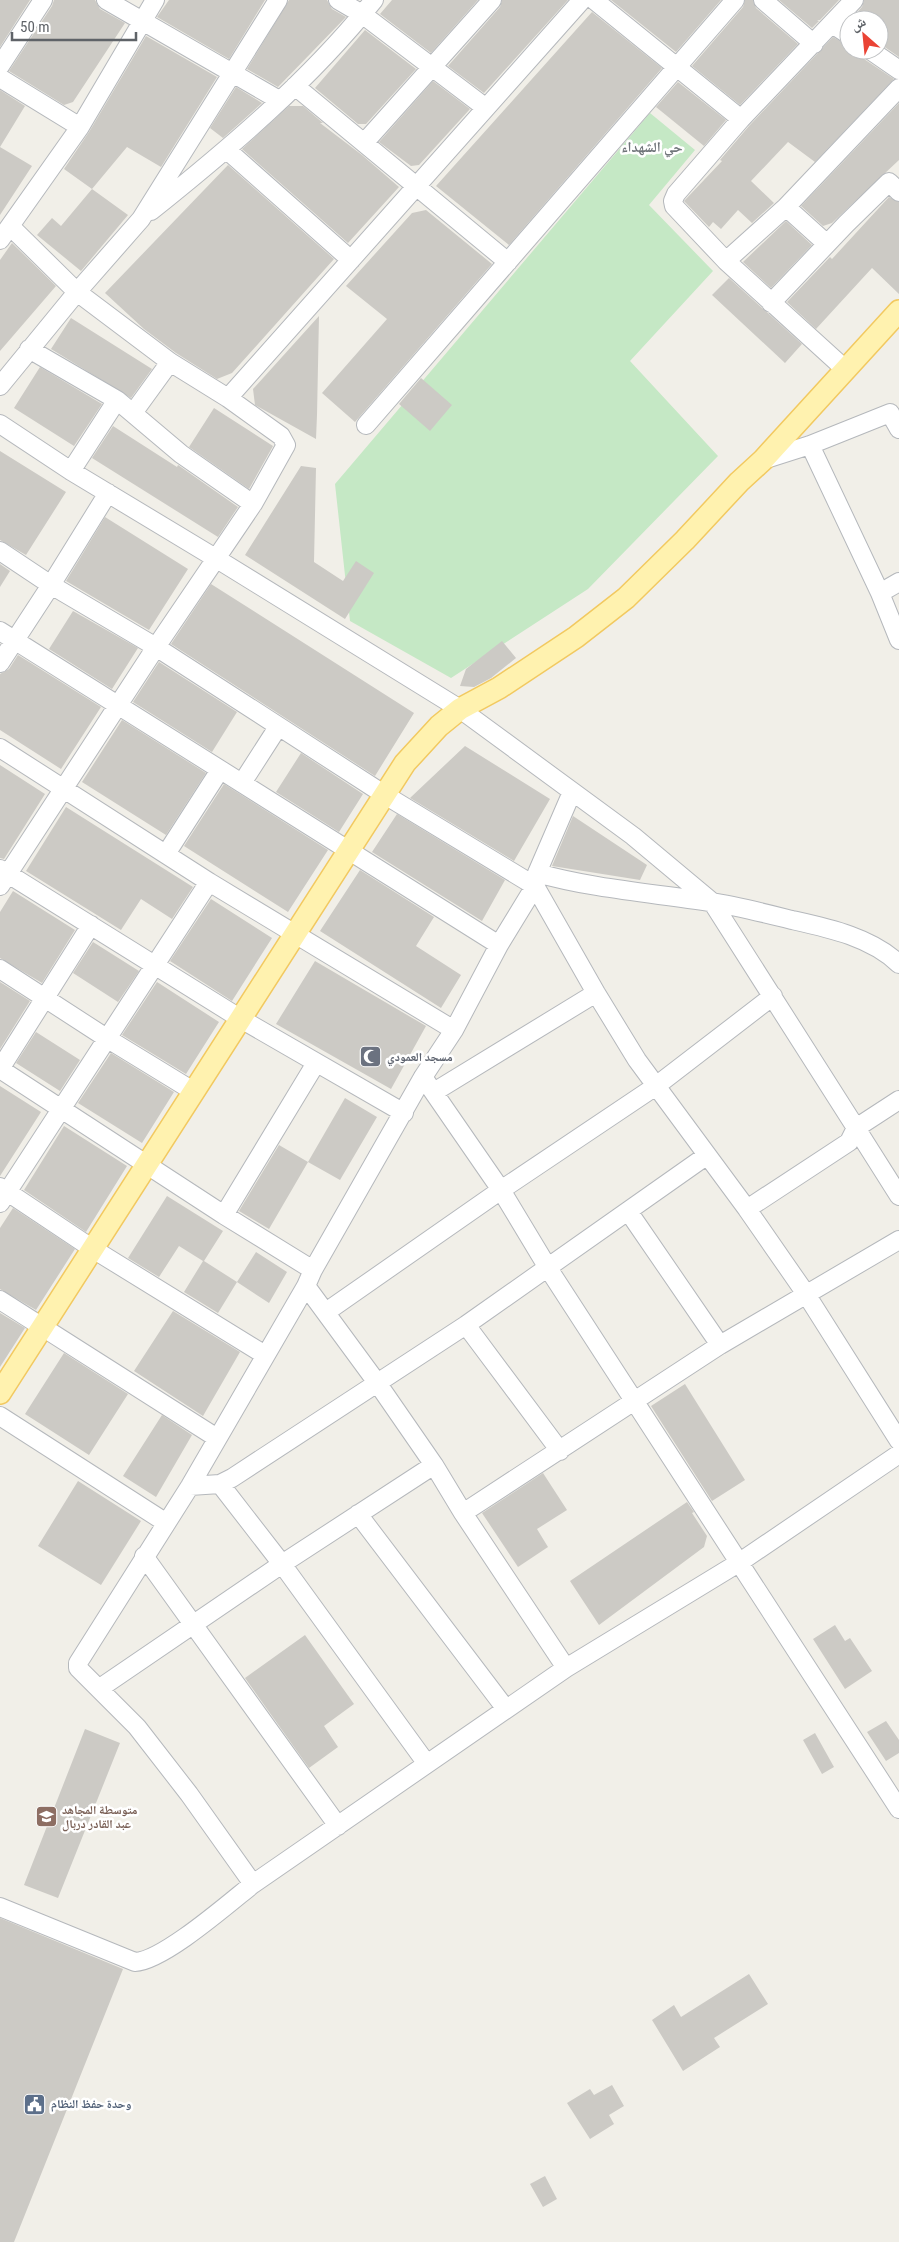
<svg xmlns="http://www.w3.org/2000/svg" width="899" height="2242" viewBox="0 0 899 2242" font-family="'Roboto Condensed','Noto Naskh Arabic',sans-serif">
  <rect width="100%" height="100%" fill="#f1efe8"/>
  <path fill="#c5e8c5" d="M 650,113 L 695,150 L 649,205 L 713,271 L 630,361 L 718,456 L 588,589 L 451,678 L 350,621 L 335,484 Z"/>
  <path fill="#cccac5" d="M 0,0 L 30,0 L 0,47 Z
    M 54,0 L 95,0 L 100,9 L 125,23 L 73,102 L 64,105 L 9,71 L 52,6 Z
    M 169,0 L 265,0 L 229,59 L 157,17 Z
    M 289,0 L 327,0 L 332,9 L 346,17 L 278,87 L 247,69 Z
    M 392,0 L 478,0 L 431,53 L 380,14 Z
    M 502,0 L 568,0 L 484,93 L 448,66 L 500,7 Z
    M 611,0 L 721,0 L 676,52 Z
    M 745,0 L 753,0 L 756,8 L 798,44 L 740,105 L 692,66 L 743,7 Z
    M 779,0 L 839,0 L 820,20 L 817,20 L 819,21 L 812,28 Z
    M 864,0 L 899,0 L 899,57 L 879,43 L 879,20 L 850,20 L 862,7 Z
    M 592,12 L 662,68 L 509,245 L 436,186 Z
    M 365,30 L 416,69 L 366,124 L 358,124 L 315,88 Z
    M 146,36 L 217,77 L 161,167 L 127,147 L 92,189 L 64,169 L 89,132 Z
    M 833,37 L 849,46 L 849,50 L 859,50 L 864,59 L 894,79 L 815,162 L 788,142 L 751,181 L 774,203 L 752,223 L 738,210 L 721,229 L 713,222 L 709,227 L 684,201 L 685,200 L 722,161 L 720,160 L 749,126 Z
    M 433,81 L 470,109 L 419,165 L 411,166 L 379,142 Z
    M 678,82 L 726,120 L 704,146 L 656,107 Z
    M 236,87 L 262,103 L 223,138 L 210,128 Z
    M 0,90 L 25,106 L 0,147 L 32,166 L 0,215 Z
    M 899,103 L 899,160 L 832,223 L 823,226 L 801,206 Z
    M 289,106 L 303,106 L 323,123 L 320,123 L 362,155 L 399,187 L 348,243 L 242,149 Z
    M 228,165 L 334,259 L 232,373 L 217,379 L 176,353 L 144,329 L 105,293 Z
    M 92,189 L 128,215 L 81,271 L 37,235 L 52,218 L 61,226 Z
    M 889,197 L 899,202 L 899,294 L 872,268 L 816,329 L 787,302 L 830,257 L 832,259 Z
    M 426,210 L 492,264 L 355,422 L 322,393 L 387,319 L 346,286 L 412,213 Z
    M 786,221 L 812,245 L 771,288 L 743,262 Z
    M 12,243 L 56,286 L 0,351 L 0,260 Z
    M 729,278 L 802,344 L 785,363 L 712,295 Z
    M 319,316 L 317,415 L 316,439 L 255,405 L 253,389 Z
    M 71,318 L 152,369 L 131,398 L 51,349 Z
    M 40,367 L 102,404 L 74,446 L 14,408 Z
    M 421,378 L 452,405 L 430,431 L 399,404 Z
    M 214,408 L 273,446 L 249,489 L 189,447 Z
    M 113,426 L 177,467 L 178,465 L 238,507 L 218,537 L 92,458 Z
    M 0,451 L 66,492 L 26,555 L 0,540 Z
    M 301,466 L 316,468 L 314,562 L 343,581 L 356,561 L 374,573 L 345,619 L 245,555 Z
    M 105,517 L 188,569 L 149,630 L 66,581 Z
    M 0,564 L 10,571 L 0,587 Z
    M 211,584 L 414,713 L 375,776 L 171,644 Z
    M 73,611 L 138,648 L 112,689 L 49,649 Z
    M 502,641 L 516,658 L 491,678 L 474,687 L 460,686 L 466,669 Z
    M 18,655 L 101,707 L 61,769 L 0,730 L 0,674 L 9,669 Z
    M 159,662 L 237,712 L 212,752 L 133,702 Z
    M 122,720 L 206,773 L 166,835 L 82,782 Z
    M 465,746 L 550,799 L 514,861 L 410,798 Z
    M 301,753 L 363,794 L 339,832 L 276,792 Z
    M 0,765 L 45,794 L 4,859 L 0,858 Z
    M 224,784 L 328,850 L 288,912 L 184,846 Z
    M 66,807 L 193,887 L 172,919 L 141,899 L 121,930 L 26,871 Z
    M 397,814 L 505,880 L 482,921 L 372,852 Z
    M 573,816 L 647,865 L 640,880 L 552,866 Z
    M 360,870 L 434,917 L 416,946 L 461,975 L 441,1008 L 320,931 Z
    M 13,891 L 75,930 L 42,983 L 0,958 L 0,912 Z
    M 211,899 L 272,938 L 232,1001 L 170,961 Z
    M 93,942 L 139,971 L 118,1002 L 73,973 Z
    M 315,961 L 426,1026 L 391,1089 L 276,1024 Z
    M 0,982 L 30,1001 L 0,1049 Z
    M 157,982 L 219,1022 L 186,1074 L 122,1035 Z
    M 36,1032 L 80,1060 L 60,1091 L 16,1063 Z
    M 111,1053 L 174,1092 L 142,1143 L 78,1103 Z
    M 0,1086 L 41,1112 L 0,1176 Z
    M 345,1098 L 377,1117 L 340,1180 L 308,1162 Z
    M 64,1126 L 127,1166 L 86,1232 L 24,1190 Z
    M 279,1145 L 308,1162 L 269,1229 L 239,1211 Z
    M 167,1196 L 223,1231 L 204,1261 L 237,1282 L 256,1252 L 287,1272 L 269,1303 L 237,1282 L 218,1313 L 184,1292 L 203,1261 L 179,1246 L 159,1277 L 128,1258 Z
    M 13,1208 L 75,1249 L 36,1310 L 0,1289 L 0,1228 Z
    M 173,1311 L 240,1352 L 203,1416 L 134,1371 Z
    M 0,1313 L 25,1328 L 0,1367 Z
    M 64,1353 L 128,1394 L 89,1455 L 25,1414 Z
    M 685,1384 L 745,1480 L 712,1501 L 651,1406 Z
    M 162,1415 L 192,1435 L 156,1497 L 123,1476 Z
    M 543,1473 L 567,1510 L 537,1529 L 548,1547 L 518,1567 L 482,1513 Z
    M 78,1481 L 141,1521 L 101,1585 L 38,1546 Z
    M 687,1502 L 694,1512 L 692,1513 L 707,1536 L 704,1547 L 599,1625 L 570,1581 Z
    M 835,1625 L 845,1641 L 850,1638 L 872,1671 L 845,1689 L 813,1639 Z
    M 305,1635 L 354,1704 L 324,1726 L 338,1747 L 309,1768 L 245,1678 Z
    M 886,1721 L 899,1740 L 899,1753 L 886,1761 L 867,1732 Z
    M 85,1729 L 120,1743 L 58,1898 L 24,1885 Z
    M 815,1733 L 834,1767 L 822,1774 L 803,1740 Z
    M 0,1918 L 123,1969 L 14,2242 L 0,2242 Z
    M 749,1974 L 768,2004 L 714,2038 L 720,2047 L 683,2071 L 652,2020 L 674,2005 L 681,2017 Z
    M 612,2085 L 624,2106 L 609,2115 L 614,2124 L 590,2139 L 567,2103 L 590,2089 L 594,2095 Z
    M 545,2176 L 557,2199 L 543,2207 L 530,2184 Z"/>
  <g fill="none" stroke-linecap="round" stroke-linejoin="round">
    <defs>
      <path id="minor" d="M 106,0 L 279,100
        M 338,0 L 362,14 L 486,108
        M 594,0 L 741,119
        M 763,0 L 814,44
        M 832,24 L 849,35
        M 870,50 L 899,70
        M 0,66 L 43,0
        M 0,78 L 80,127
        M 295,86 L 508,262
        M 364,143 L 492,0
        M 227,150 L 351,260
        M 786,207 L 827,244
        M 151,211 C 231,147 310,80 374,0
        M 10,226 L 77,292 L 141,219 L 278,0
        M 0,240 L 80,127 L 155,0
        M 726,261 L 786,207 L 899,88
        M 771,303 L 846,224 L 889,182 L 899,192
        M 29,349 L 117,400 L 181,454 L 253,504
        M 846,370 L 726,261 L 674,206 L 673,201 L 676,194 L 741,119 L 854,0
        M 0,386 L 77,292 L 170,362 L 228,398 L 582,0
        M 133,413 L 170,362
        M 0,424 L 71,471 L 217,559 L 460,709 L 633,836 L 712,902 L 856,1128 L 849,1142 L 747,1209
        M 366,425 L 735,0
        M 810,445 L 880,593 L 899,640
        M 763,460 L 810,445 L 890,413 L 899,429
        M 71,471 L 117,400
        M 0,551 L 51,585 L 156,647 L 385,795 L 535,886 L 596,993 L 637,1060 L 747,1209 L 806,1294 L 899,1441
        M 880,593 L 899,582
        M 0,631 L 499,945
        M 0,663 L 51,585 L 108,493
        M 0,748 L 209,882 L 454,1030
        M 242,783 L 278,727
        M 166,854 L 220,770
        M 0,869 L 241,1019 L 404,1113
        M 537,873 C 594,889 652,893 710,902 C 737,906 764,913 792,920 C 828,928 871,937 899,964
        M 0,886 L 156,647 L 253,504 L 286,445 L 281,436 L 228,398
        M 0,969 L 108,1039 L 193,1091
        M 0,1069 L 224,1215 L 313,1270
        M 0,1069 L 91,925
        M 423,1077 L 501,1190 L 548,1268 L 899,1809
        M 434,1092 L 596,993
        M 899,1100 L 856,1128 L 899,1196
        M 0,1187 L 93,1249 L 265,1355
        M 0,1203 L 209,882
        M 628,1211 L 720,1345
        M 224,1215 L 316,1063
        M 306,1286 L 378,1384 L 434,1465 L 463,1513 L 566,1668
        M 0,1300 L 217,1438
        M 326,1312 L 501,1190 L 656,1086 L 773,996
        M 466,1325 L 560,1451
        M 0,1416 L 165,1522
        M 220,1484 L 282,1564 L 427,1764
        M 190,1486 L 220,1484 L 232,1478 L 466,1325 L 706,1156
        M 463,1513 L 720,1345 L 899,1240
        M 358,1514 L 506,1709
        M 144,1556 L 338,1826
        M 100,1688 L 282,1564 L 434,1465
        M 253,1884 L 189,1794 L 137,1727 L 78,1668 L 78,1663 L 190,1486 L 306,1286 L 313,1270 L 423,1077 L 454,1030 L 499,945 L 535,886 L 537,873 L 572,792
        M 0,1907 L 135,1962 C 163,1961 229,1903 253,1884 L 566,1668 L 740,1562 L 899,1454"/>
      <path id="major" d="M 0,1393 L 405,763 L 439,726 L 460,709 L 499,688 L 576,637 L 626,598 L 685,540 L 739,482 L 763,460 L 899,311"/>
    </defs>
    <use href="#minor" stroke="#b5b8bc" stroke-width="20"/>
    <use href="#major" stroke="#f2c960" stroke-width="24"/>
    <use href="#minor" stroke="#fff" stroke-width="18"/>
    <use href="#major" stroke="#fff2af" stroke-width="21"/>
  </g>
  <defs>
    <symbol id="mosque-square" viewBox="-11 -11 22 22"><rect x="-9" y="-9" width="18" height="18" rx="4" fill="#6b7280" stroke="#fff"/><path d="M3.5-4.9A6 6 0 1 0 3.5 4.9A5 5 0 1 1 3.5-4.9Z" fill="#fff"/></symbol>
    <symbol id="school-square" viewBox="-11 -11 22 22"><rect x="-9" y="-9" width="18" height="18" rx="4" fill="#8d6e63" stroke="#fff"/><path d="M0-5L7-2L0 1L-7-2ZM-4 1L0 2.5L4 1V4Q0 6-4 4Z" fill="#fff"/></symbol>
    <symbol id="civic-square" viewBox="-11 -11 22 22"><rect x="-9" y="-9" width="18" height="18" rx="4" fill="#5c6f8a" stroke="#fff"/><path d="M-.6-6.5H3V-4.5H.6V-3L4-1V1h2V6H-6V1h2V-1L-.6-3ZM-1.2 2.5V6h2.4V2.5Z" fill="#fff"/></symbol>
  </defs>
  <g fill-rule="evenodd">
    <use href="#mosque-square" x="358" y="1044" width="25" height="25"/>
    <use href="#school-square" x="34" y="1804" width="25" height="25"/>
    <use href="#civic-square" x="22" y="2092" width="25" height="25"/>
  </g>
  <g text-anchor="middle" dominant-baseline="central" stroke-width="5" stroke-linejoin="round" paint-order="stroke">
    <g font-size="12" font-weight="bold" fill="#5b616d" stroke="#fff" text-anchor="start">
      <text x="387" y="1057">مسجد العمودي</text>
    </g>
    <g font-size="12" font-weight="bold" fill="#785e54" stroke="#fff" text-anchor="start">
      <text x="62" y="1810">متوسطة المجاهد<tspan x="62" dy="14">عبد القادر دربال</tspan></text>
    </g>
    <g font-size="12" font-weight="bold" fill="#4e5e75" stroke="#fff" text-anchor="start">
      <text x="51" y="2104">وحدة حفظ النظام</text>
    </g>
    <g font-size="14" font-weight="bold" fill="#70757a" stroke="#fff">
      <text x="652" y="147">حي الشهداء</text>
    </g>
  </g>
  <g transform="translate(864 35) rotate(333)"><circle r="24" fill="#ffffff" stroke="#bfc1c3"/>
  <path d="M0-4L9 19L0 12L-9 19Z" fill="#ea4335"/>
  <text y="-8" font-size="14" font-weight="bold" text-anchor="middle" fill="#5f6368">ش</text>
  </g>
  <path d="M12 32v8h124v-8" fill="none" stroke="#5f6368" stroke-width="2.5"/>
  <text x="20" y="32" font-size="15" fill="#5f6368" stroke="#ffffff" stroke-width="4" paint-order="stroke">50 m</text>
</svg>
